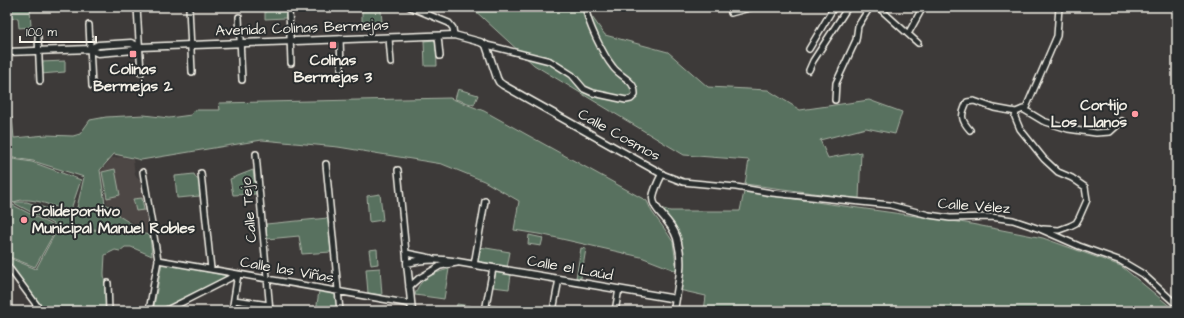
<svg xmlns="http://www.w3.org/2000/svg" width="1184" height="318" viewBox="0 0 1184 318" font-family="'Architects Daughter',sans-serif">
  <rect width="100%" height="100%" fill="#3d3a39"/>
  <filter id="ink" filterUnits="userSpaceOnUse"><feTurbulence type="fractalNoise" baseFrequency=".025" numOctaves="2"/><feDisplacementMap in="SourceGraphic" scale="8" xChannelSelector="R" yChannelSelector="G"/><feConvolveMatrix kernelMatrix="1 2 1 2 8 2 1 2 1" color-interpolation-filters="sRGB"/></filter>
  <g filter="url(#ink)">
    <path fill="#4d4644" d="M 121,157 L 133,159 L 135,175 L 137,178 L 141,180 L 150,233 L 140,231 L 133,222 L 119,216 L 115,208 L 107,203 L 101,171 L 112,158 Z"/>
    <path fill="#59715e" stroke="#a6b1a3" d="M 17,7 L 30,7 L 31,27 L 19,28 L 18,18 L 7,19 L 7,9 L 17,8 Z
      M 471,7 L 587,7 L 587,10 L 605,35 L 668,52 L 708,87 L 768,90 L 800,110 L 869,100 L 902,112 L 895,134 L 866,128 L 820,140 L 828,158 L 861,152 L 859,199 L 745,184 L 749,160 L 684,155 L 534,65 Z
      M 286,8 L 286,18 L 265,19 L 265,9 Z
      M 381,10 L 382,22 L 362,23 L 362,11 Z
      M 435,40 L 436,42 L 437,66 L 425,66 L 424,41 Z
      M 65,61 L 65,72 L 41,74 L 41,62 Z
      M 458,89 L 478,95 L 474,105 L 455,99 Z
      M 450,98 L 484,111 L 647,201 L 652,212 L 666,231 L 673,242 L 677,271 L 641,257 L 544,235 L 514,230 L 519,201 L 484,181 L 442,164 L 338,147 L 262,140 L 141,160 L 133,158 L 114,154 L 100,170 L 105,204 L 115,209 L 119,216 L 132,224 L 138,232 L 59,227 L 14,203 L 16,202 L 27,202 L 66,215 L 76,212 L 84,177 L 33,161 L 7,157 L 7,117 L 12,117 L 14,138 L 46,135 L 73,136 L 80,134 L 90,120 L 106,117 L 144,115 L 169,118 L 191,115 L 194,110 L 220,110 L 219,103 Z
      M 7,158 L 32,162 L 81,180 L 70,212 C 54,207 26,193 11,204 L 57,228 L 35,267 L 7,256 Z
      M 115,169 L 120,195 L 107,198 L 102,172 Z
      M 253,170 L 256,194 L 233,195 L 230,179 Z
      M 194,174 L 196,178 L 199,180 L 200,196 L 177,198 L 175,176 Z
      M 744,192 L 966,223 L 1043,238 L 1121,266 L 1172,308 L 1168,311 L 704,311 L 706,296 L 679,290 L 683,270 L 679,237 L 660,208 L 670,211 L 740,211 Z
      M 380,194 L 383,220 L 369,222 L 367,196 Z
      M 142,198 L 144,210 L 136,211 L 133,199 Z
      M 328,218 L 331,252 L 302,254 L 299,236 L 267,239 L 266,224 Z
      M 58,228 L 140,233 L 150,235 L 152,256 L 131,247 L 125,247 L 120,251 L 115,250 L 105,255 L 104,273 L 106,311 L 51,311 L 47,309 L 46,311 L 44,311 L 7,261 L 7,257 L 36,269 Z
      M 529,235 L 543,238 L 541,246 L 528,244 Z
      M 480,247 L 510,252 L 507,268 L 477,263 Z
      M 581,248 L 586,249 L 581,278 L 576,278 Z
      M 377,249 L 378,264 L 371,265 L 369,250 Z
      M 162,263 L 228,276 L 156,311 L 153,311 Z
      M 380,268 L 382,295 L 368,293 L 366,269 Z
      M 449,269 L 444,299 L 415,295 C 419,278 434,273 449,269 Z
      M 496,272 L 511,275 L 509,289 L 493,287 Z
      M 319,291 L 336,294 L 337,311 L 316,311 Z
      M 457,304 L 482,308 L 481,311 L 456,311 Z
      M 489,305 L 525,311 L 488,311 Z"/>
    <g fill="none" stroke-linecap="round" stroke-linejoin="round">
      <defs>
        <path id="minor" d="M 137,7 L 141,73
          M 189,7 L 192,72
          M 410,7 L 449,23 L 453,28 L 454,35
          M 878,7 L 918,43
          M 289,9 L 291,63
          M 731,13 L 753,7
          M 239,17 L 242,80
          M 89,25 L 92,86
          M 908,34 L 923,7
          M 438,36 L 440,56
          M 38,37 L 40,81
          M 389,38 L 391,63
          M 340,39 L 341,68
          M 486,45 L 495,47 L 550,61 L 572,75 L 584,89 L 593,93 L 626,100 L 631,99 L 635,95 C 636,80 620,77 613,67 C 604,56 586,21 586,7
          M 809,49 L 834,7
          M 809,70 L 813,61 L 848,7
          M 835,100 L 836,83 L 856,40 L 858,26 L 870,7
          M 1025,110 L 1057,36 L 1059,7
          M 970,130 C 960,119 961,115 967,102 L 974,101 L 994,108 L 1016,112
          M 256,154 L 270,311
          M 326,164 L 340,311
          M 398,170 L 407,263
          M 143,172 L 158,260 L 149,311
          M 201,173 L 211,269
          M 662,174 L 683,182 L 736,187 L 772,193 L 890,205 L 929,215 L 950,218 L 991,217 L 1013,220 L 1040,229 L 1079,246 L 1121,261 L 1143,274 L 1177,305
          M 1043,229 L 1059,230 L 1070,226 L 1076,223 L 1079,218 L 1087,200 L 1085,187 L 1072,178 L 1058,172 L 1044,159 L 1020,129 L 1015,117 L 1016,112 L 1023,109 L 1043,121 L 1068,129 L 1096,133 L 1110,132 L 1122,121
          M 406,253 L 431,258
          M 158,260 L 411,304
          M 7,265 L 41,311
          M 474,265 L 485,201
          M 108,283 L 109,311
          M 409,287 L 418,279 L 440,266 L 457,263
          M 234,300 L 269,305
          M 165,311 L 238,274
          M 232,311 L 238,274
          M 485,311 L 493,268
          M 553,311 L 559,279
          M 615,311 L 619,289"/>
        <path id="tertiary" d="M 90,49 L 98,53 L 135,50 L 140,47 L 454,35 L 480,42 L 486,45 L 497,78 L 499,82 L 503,85 L 662,174 C 659,180 654,191 653,197 C 652,206 662,214 667,221 C 672,227 677,235 678,243 C 684,265 677,289 674,311
          M 7,52 L 90,49 L 98,45 L 131,43 L 140,47
          M 412,311 L 407,263 C 423,259 436,258 452,261 L 676,299"/>
      </defs>
      <use href="#minor" stroke="#f4f1e8" stroke-width="8"/>
      <use href="#tertiary" stroke="#f4f1e8" stroke-width="9"/>
      <use href="#minor" stroke="#2a2d2e" stroke-width="5"/>
      <use href="#tertiary" stroke="#2a2d2e" stroke-width="6"/>
    </g>
  </g>
  <g fill="#ff9aa2" stroke="#2a2d2e" stroke-width="1.5">
    <rect x="329" y="41" width="8" height="8" rx="2"/>
    <rect x="129" y="50" width="8" height="8" rx="2"/>
    <circle cx="1135" cy="114" r="4"/>
    <circle cx="24" cy="220" r="4"/>
  </g>
  <g text-anchor="middle" dominant-baseline="central" stroke-width="4" stroke-linejoin="round" paint-order="stroke">
    <g font-size="15" fill="#f4f1e8" stroke="#2a2d2e">
      <text transform="translate(302 28) rotate(-2)">Avenida Colinas Bermejas</text>
      <text transform="translate(619 135) rotate(29)">Calle Cosmos</text>
      <text transform="translate(974 206) rotate(4)">Calle Vélez</text>
      <text transform="translate(249 210) rotate(-95)">Calle Tejo</text>
      <text transform="translate(570 268) rotate(10)">Calle el Laúd</text>
      <text transform="translate(287 270) rotate(10)">Calle las Viñas</text>
    </g>
    <g font-size="15" font-weight="bold" fill="#f4f1e8" stroke="#2a2d2e">
      <text x="333" y="60">Colinas<tspan x="333" dy="17">Bermejas 3</tspan></text>
      <text x="133" y="69">Colinas<tspan x="133" dy="17">Bermejas 2</tspan></text>
      <text x="1127" y="105" text-anchor="end">Cortijo<tspan x="1127" dy="17">Los Llanos</tspan></text>
      <text x="32" y="211" text-anchor="start">Polideportivo<tspan x="32" dy="17">Municipal Manuel Robles</tspan></text>
    </g>
  </g>
  <rect width="1184" height="318" fill="none" stroke="#2a2d2e" stroke-width="24"/>
  <rect x="12" y="12" width="1160" height="294" fill="none" stroke="#f4f1e8" stroke-width="1.5" filter="url(#ink)"/>
  <path d="M20 36v6h76v-6" fill="none" stroke="#f4f1e8" stroke-width="2"/>
  <text x="26" y="36" font-size="12" fill="#f4f1e8" stroke="#2a2d2e" stroke-width="3" paint-order="stroke">100 m</text>
</svg>
